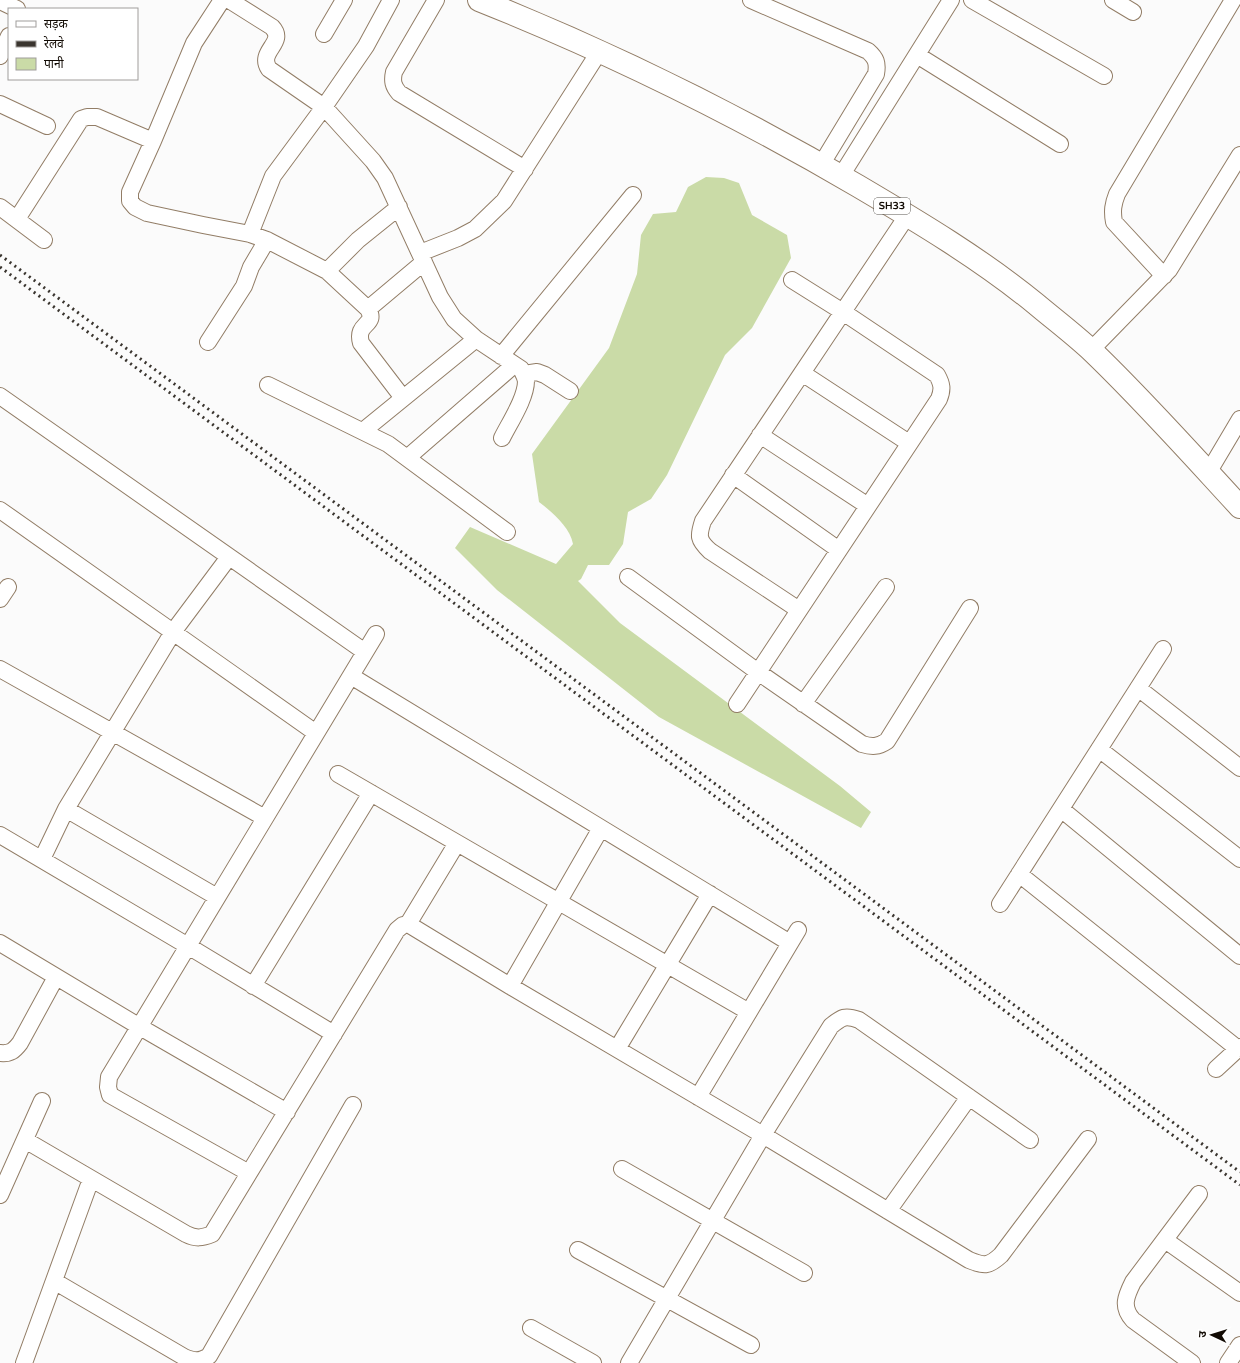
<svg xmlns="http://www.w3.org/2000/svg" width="1240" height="1363" viewBox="0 0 1240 1363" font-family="'Varela Round','Noto Sans Devanagari',sans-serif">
  <rect width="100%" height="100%" fill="#fbfbfb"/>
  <path fill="#cadba7" d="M 706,177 L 724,178 L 739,183 L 752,215 L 787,235 L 791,258 L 752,328 L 725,355 L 667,475 L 651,499 L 628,512 L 623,544 L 609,565 L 588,565 L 581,579 L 578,581 L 620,623 L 840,786 L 871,812 L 861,828 L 659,717 L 497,590 L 455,548 L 470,527 L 556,564 L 573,544 C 570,527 552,512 539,502 L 532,454 L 609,348 L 637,274 L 641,235 L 653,214 L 676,212 L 688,187 Z"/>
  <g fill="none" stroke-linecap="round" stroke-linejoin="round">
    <defs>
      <path id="minor" d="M 222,0 L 194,43 L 153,141 L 130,192 L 130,201 L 135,207 L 147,213 L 203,225 L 250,234 L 267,240 L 327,271 L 368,309 L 424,262
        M 229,0 L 272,27 C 287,43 257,51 269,69 L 324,107 L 373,161 L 385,178 L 440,297 L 454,319 L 476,339 L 521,369 C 523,373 525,376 526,381 C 526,398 510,422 502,438
        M 436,0 L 394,72 C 392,81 393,86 399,93 L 525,169
        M 751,0 L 868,51 C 876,58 878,63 876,74 L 821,165
        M 972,0 L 1104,76
        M 1113,0 L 1133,12
        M 0,1 L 17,9
        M 324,34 L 344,0
        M 917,55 L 1060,144
        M 0,56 L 9,36
        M 0,104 L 47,126
        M 841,176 L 951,0
        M 0,207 L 44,240
        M 17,219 L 81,119 L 87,117 L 97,117 L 153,141
        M 250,234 L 273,176 L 324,107 L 366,46 L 391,0
        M 420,253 L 458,238 L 475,229 L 504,201 L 599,52
        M 327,271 L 358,240 L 399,207
        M 1164,276 L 1114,222 C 1112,211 1113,204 1117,194 L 1233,0
        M 368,309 C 378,326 355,322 361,343 L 403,398
        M 208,342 L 244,286 L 251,267 L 267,240
        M 1091,350 L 1169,270 L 1240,155
        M 501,356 L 633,195
        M 802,373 L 909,443
        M 524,374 L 537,372 L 545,375 L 570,391
        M 268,385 L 388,444 L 507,532
        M 0,396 L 365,652
        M 363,431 L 476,339
        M 760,435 L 868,506
        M 407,458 L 514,365
        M 1208,473 L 1240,419
        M 733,475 L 839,550
        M 0,510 L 316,733
        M 628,577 L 758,672 L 862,744 C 872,747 878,747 887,741 L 970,608
        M 0,599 L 8,587
        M 799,610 L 710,551 C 698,540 698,536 703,521 L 907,216
        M 0,669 L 265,818
        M 351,676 L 790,943
        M 1138,688 L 1240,768
        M 737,704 L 939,399 C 943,389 942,384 937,375 L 843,312 L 792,280
        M 803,704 L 886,587
        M 1099,749 L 1240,859
        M 338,774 L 749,1012
        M 66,809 L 217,897
        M 1061,809 L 1240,956
        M 0,835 L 188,946 L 334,1034
        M 42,859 L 66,809 L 173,632 L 229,557
        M 1019,874 L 1238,1049
        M 1000,904 L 1163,649
        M 408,924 L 510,986 L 763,1135 L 969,1260 C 984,1266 988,1267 1001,1255 L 1088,1139
        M 0,943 L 140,1027 L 287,1112
        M 253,986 L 371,793
        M 510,986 L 601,828
        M 617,1049 L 710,894
        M 0,1053 C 10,1054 14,1051 20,1043 L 56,977
        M 1216,1069 L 1240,1047
        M 698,1097 L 798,930
        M 25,1140 L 186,1234 C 196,1239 202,1238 212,1234 L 397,930 L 403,925 L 408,924 L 457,843
        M 622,1169 L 804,1273
        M 249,1173 L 110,1095 L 108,1087 L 109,1077 L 376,634
        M 0,1195 L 42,1101
        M 888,1211 L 969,1097
        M 1165,1240 L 1240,1293
        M 578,1250 L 751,1345
        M 54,1281 L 184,1357 C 194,1361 199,1362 209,1356 L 353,1105
        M 531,1328 L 593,1363
        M 24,1363 L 91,1179
        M 629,1363 L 763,1135 L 831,1026 C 842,1017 845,1015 859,1020 L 1030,1140
        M 1192,1363 L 1133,1320 C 1121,1307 1126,1296 1133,1282 L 1199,1194
        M 1228,1363 L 1240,1345"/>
      <path id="primary" d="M 479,0 C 609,52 737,115 858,186 C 919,222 981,259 1036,304 C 1055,320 1075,335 1093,352 C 1144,401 1192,455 1240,507"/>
    </defs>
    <use href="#minor" stroke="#927d66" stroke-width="18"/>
    <use href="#primary" stroke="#927d66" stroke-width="24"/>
    <use href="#minor" stroke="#fff" stroke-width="16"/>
    <use href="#primary" stroke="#fff" stroke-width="22"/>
    <path stroke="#3a352f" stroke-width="3" stroke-dasharray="2 4" stroke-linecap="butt" d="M 0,255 L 1240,1172
      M 0,267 L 1240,1185"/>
  </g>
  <g text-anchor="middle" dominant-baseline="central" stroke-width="3.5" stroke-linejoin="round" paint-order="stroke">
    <rect fill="#fff" stroke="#59544f" stroke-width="1" x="874" y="198" width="36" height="16" rx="3"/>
    <g font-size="10" font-weight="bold" fill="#120b04">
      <text x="892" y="206">SH33</text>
    </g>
  </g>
  <rect x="8" y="8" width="130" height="72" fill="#ffffff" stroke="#a09d9b"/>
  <rect x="16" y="21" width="20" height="6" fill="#ffffff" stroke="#a09d9b"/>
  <text x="44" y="28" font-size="12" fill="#120b04">सड़क</text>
  <rect x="16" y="41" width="20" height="6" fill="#3a352f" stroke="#a09d9b"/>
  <text x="44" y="48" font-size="12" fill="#120b04">रेलवे</text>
  <rect x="16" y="58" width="20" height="12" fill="#cadba7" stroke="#a09d9b"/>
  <text x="44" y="68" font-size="12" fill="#120b04">पानी</text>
  <g transform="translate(1212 1335) rotate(274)" stroke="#ffffff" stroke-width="3" paint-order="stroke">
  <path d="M0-3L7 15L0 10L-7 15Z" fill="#120b04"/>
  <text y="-6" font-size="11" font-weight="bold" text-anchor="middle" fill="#120b04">उ</text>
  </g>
</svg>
